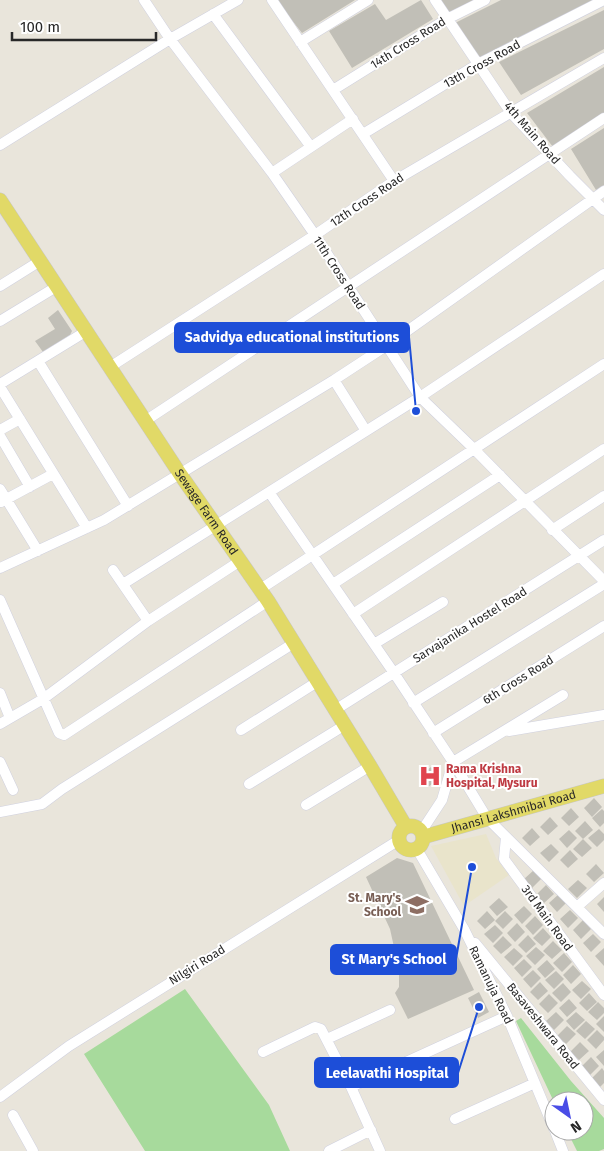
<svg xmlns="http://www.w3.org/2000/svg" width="604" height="1151" viewBox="0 0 604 1151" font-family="'Fira Sans',sans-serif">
  <rect width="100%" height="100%" fill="#e9e5db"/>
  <path fill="#e9e4cb" d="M 486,834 L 496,858 L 509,875 L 464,906 L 431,846 Z"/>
  <path fill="#a7da9c" d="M 185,989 L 269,1105 L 290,1151 L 145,1151 L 84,1054 Z
    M 521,1018 L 571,1081 L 604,1118 L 604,1149 L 599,1151 L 577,1151 L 567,1131 L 584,1131 L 584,1101 L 554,1102 L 516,1021 Z"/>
  <path fill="#c1bfb7" d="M 276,0 L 355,0 L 302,33 Z
    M 421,0 L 433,19 L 352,68 L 329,31 L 375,4 L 386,20 Z
    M 439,0 L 477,0 L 449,14 Z
    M 501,0 L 598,0 L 482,60 L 455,23 Z
    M 604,10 L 604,49 L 521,95 L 499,62 Z
    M 604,67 L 604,113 L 553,147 L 527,113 Z
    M 604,128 L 604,185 L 596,190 L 571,149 Z
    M 58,310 L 72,331 L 70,335 L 43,352 L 35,341 L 55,329 L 48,318 Z
    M 431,767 L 439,779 L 428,787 L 420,775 Z
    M 594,798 L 602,807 L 592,817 L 584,808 Z
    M 571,808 L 579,817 L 569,826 L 561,818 Z
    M 602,809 L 604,811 L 604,823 L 600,827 L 592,818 Z
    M 550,817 L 558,826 L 548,835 L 540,827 Z
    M 585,821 L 593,830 L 583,839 L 592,848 L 582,857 L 573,849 L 583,839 L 575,831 Z
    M 532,828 L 540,837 L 530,846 L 522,838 Z
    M 599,829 L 604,834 L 604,840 L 597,847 L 588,838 Z
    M 569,830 L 577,838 L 567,848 L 559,839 Z
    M 551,844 L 559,852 L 549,862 L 540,853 Z
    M 570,850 L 578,859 L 568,868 L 560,860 Z
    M 397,858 L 413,863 L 474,990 L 408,1019 L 395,993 L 399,987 L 399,970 L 390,929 L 366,877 Z
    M 596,864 L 604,873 L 594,882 L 586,874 Z
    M 534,870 L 542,878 L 532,888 L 524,879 Z
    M 578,880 L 587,888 L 577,898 L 568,889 Z
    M 546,885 L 554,894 L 544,903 L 536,895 Z
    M 559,894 L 567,902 L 557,912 L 549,903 Z
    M 604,897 L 604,912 L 597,904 Z
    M 499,898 L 508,907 L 497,916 L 489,907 Z
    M 524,906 L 532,914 L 522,924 L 514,915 Z
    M 570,910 L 578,918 L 568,928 L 560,919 Z
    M 487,911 L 495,920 L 485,929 L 477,921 Z
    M 505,911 L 513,919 L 503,929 L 495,921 Z
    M 535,916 L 543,925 L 533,935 L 525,926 Z
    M 583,920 L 591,929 L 581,939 L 573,930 Z
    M 517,923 L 525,932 L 515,942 L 507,933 Z
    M 495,925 L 503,933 L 493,943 L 484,934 Z
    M 543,928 L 551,937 L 542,946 L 533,938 Z
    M 593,934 L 601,942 L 591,952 L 583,943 Z
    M 528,935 L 536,944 L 526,953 L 518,945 Z
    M 503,936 L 512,945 L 501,954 L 493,946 Z
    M 553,941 L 562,950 L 552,959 L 543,951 Z
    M 536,947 L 545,955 L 535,965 L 526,956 Z
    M 514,948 L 523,956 L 513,966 L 504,957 Z
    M 604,948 L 604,966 L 595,956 Z
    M 564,953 L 572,962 L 562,972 L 553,963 Z
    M 524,959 L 532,967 L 522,977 L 514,968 Z
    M 547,960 L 555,969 L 545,978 L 537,969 Z
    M 573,965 L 581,974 L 571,984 L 563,975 Z
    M 533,970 L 541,978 L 531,988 L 523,979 Z
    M 556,971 L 564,979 L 554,989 L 545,980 Z
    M 582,981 L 591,989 L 581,999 L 572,990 Z
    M 540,982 L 548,991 L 538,1000 L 530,992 Z
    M 563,983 L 571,992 L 561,1002 L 552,993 Z
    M 479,992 L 489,1012 L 478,1018 L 468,998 Z
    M 589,993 L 597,1002 L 587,1011 L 579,1003 Z
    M 549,994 L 558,1003 L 548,1013 L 539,1004 Z
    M 569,999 L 577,1008 L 567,1017 L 559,1008 Z
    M 598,1002 L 604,1008 L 604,1013 L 597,1020 L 588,1012 Z
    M 556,1012 L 564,1020 L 554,1030 L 546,1021 Z
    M 576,1012 L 585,1020 L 574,1030 L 566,1021 Z
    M 604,1016 L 604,1032 L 596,1024 Z
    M 586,1021 L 595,1029 L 585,1039 L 576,1031 Z
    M 567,1026 L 576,1034 L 566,1044 L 557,1036 Z
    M 597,1030 L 604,1037 L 604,1040 L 596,1049 L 587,1040 Z
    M 580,1042 L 589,1051 L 579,1060 L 570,1052 Z
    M 604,1050 L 604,1066 L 596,1057 Z
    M 591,1057 L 599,1066 L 589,1076 L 581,1067 Z
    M 602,1068 L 604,1071 L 604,1083 L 600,1087 L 592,1078 Z"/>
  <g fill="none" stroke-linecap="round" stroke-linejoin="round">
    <defs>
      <path id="minor" d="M 144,0 L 170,39 L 272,173 L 315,235 L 420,397 L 474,449 L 604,581
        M 272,0 L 394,181
        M 435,0 L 511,113 L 570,176 L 604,210
        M 213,14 L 311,147
        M 300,42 L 368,0
        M 333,90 L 447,19 L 485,0
        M 363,134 L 478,64 L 604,0
        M 0,145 L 170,39 L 238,0
        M 272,173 L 353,119
        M 0,286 L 40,261
        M 0,321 L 56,287
        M 38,361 L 128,506
        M 110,367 L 315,235 L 394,181 L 604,58
        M 334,380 L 366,431
        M 0,384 L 85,332
        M 0,387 L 87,528
        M 145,421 L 604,118
        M 0,430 L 20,419
        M 0,436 L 30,487
        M 0,489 L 38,551
        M 269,492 L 394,673 L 453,762 L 487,818 L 604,934
        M 1,502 L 53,474
        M 552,530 L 604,496
        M 0,568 L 104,520 L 334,380 L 386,346 L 604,191
        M 113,570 L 148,621
        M 123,584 L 420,397 L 604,274
        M 333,584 L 500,475
        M 259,590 L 604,364
        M 0,600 L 59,733 L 64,735 L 268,601
        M 353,614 L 604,449
        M 374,644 L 443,602
        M 0,693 L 10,718
        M 413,703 L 604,584
        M 335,710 L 604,540
        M 0,724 L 43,699 L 148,621 L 240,561
        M 241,730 L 317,682
        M 509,731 L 604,715
        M 433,733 L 604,626
        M 0,762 L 13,790
        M 249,784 L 345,725
        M 306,805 L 370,766
        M 0,812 L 42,804 L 62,789 L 294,643
        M 421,832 L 442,800 L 453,762 L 563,695
        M 506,837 L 504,859 L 604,995
        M 414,850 L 418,851 L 464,929 L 507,1016 L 554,1129
        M 578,906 L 604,883
        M 475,943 L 604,1100
        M 327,1039 L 390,1010
        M 263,1052 L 315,1027 L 321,1029 L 351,1087 L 380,1151
        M 351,1087 L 507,1016
        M 0,1097 L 69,1046 L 399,840
        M 13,1115 L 33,1151
        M 455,1119 L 535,1083
        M 555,1131 L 563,1151
        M 329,1151 L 371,1130"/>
      <g id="major">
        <path id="s1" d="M 0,200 L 180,474 L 268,601 L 370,766 L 406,827"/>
        <circle cx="411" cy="838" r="12"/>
        <path id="s2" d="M 423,837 L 604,786"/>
      </g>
    </defs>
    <use href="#minor" stroke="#d0d1df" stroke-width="11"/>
    <use href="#major" stroke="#c7c7c7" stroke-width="15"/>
    <use href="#minor" stroke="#fff" stroke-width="10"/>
    <use href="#major" stroke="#e1d967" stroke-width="14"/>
  </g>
  <defs>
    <symbol id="hospital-bare" viewBox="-9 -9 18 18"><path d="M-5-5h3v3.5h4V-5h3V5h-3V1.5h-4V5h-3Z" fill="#e0444e" stroke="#fff" stroke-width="2.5" paint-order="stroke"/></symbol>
    <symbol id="school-bare" viewBox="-9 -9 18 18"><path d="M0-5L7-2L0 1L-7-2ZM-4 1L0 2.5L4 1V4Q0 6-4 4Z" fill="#8d6e63" stroke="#fff" stroke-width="2.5" paint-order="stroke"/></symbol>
  </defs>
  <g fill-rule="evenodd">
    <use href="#hospital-bare" x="414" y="760" width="32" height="32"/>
    <use href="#school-bare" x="401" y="889" width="32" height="32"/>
  </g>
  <g text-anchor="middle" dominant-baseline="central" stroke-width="4" stroke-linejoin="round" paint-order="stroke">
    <g font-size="12" fill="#282828" stroke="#fff">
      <text transform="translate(408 43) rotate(-32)">14th Cross Road</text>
      <text transform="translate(482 64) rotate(-29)">13th Cross Road</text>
      <text transform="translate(532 133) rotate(49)">4th Main Road</text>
      <text transform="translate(367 200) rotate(-34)">12th Cross Road</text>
      <text transform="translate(339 273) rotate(57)">11th Cross Road</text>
      <text stroke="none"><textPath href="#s1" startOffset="374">Sewage Farm Road</textPath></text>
      <text transform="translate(470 625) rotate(-32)">Sarvajanika Hostel Road</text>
      <text transform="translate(518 680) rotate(-32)">6th Cross Road</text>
      <text stroke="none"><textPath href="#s2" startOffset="94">Jhansi Lakshmibai Road</textPath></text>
      <text transform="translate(547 918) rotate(54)">3rd Main Road</text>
      <text transform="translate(197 965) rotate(-32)">Nilgiri Road</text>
      <text transform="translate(491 985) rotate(64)">Ramanuja Road</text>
      <text transform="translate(543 1026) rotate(51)">Basaveshwara Road</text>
    </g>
    <g font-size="12" font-weight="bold" fill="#be3a42" stroke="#fff" text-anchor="start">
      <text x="446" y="769">Rama Krishna<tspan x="446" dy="14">Hospital, Mysuru</tspan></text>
    </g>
    <g font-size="12" font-weight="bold" fill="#785e54" stroke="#fff" text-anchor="end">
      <text x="401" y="898">St. Mary's<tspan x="401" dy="14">School</tspan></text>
    </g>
  </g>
  <path fill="none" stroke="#1d4ed8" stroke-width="2" d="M416 411L409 337M472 867L456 959M479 1007L458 1073"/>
  <g fill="#1d4ed8" stroke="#fff" stroke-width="2">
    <circle cx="416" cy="411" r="5"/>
    <circle cx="472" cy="867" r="5"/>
    <circle cx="479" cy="1007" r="5"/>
  </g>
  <g fill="#1d4ed8" stroke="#1d4ed8" stroke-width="2">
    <rect x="175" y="323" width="234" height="29" rx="5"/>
    <rect x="331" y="945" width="125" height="29" rx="5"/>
    <rect x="315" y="1058" width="143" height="29" rx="5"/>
  </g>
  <g font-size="14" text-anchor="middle" font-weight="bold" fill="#fff">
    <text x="292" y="342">Sadvidya educational institutions</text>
    <text x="394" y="964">St Mary's School</text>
    <text x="387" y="1078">Leelavathi Hospital</text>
  </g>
  <g transform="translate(569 1116) rotate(147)"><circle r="24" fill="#ffffff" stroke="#a9a9a9"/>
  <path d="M0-4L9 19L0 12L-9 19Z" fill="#4a4de6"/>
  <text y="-8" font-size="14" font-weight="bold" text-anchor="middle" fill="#282828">N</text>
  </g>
  <path d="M12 32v8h144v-8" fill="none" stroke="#282828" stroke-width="2.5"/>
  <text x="20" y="32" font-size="15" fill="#282828" stroke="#ffffff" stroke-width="4" paint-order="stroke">100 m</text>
</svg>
